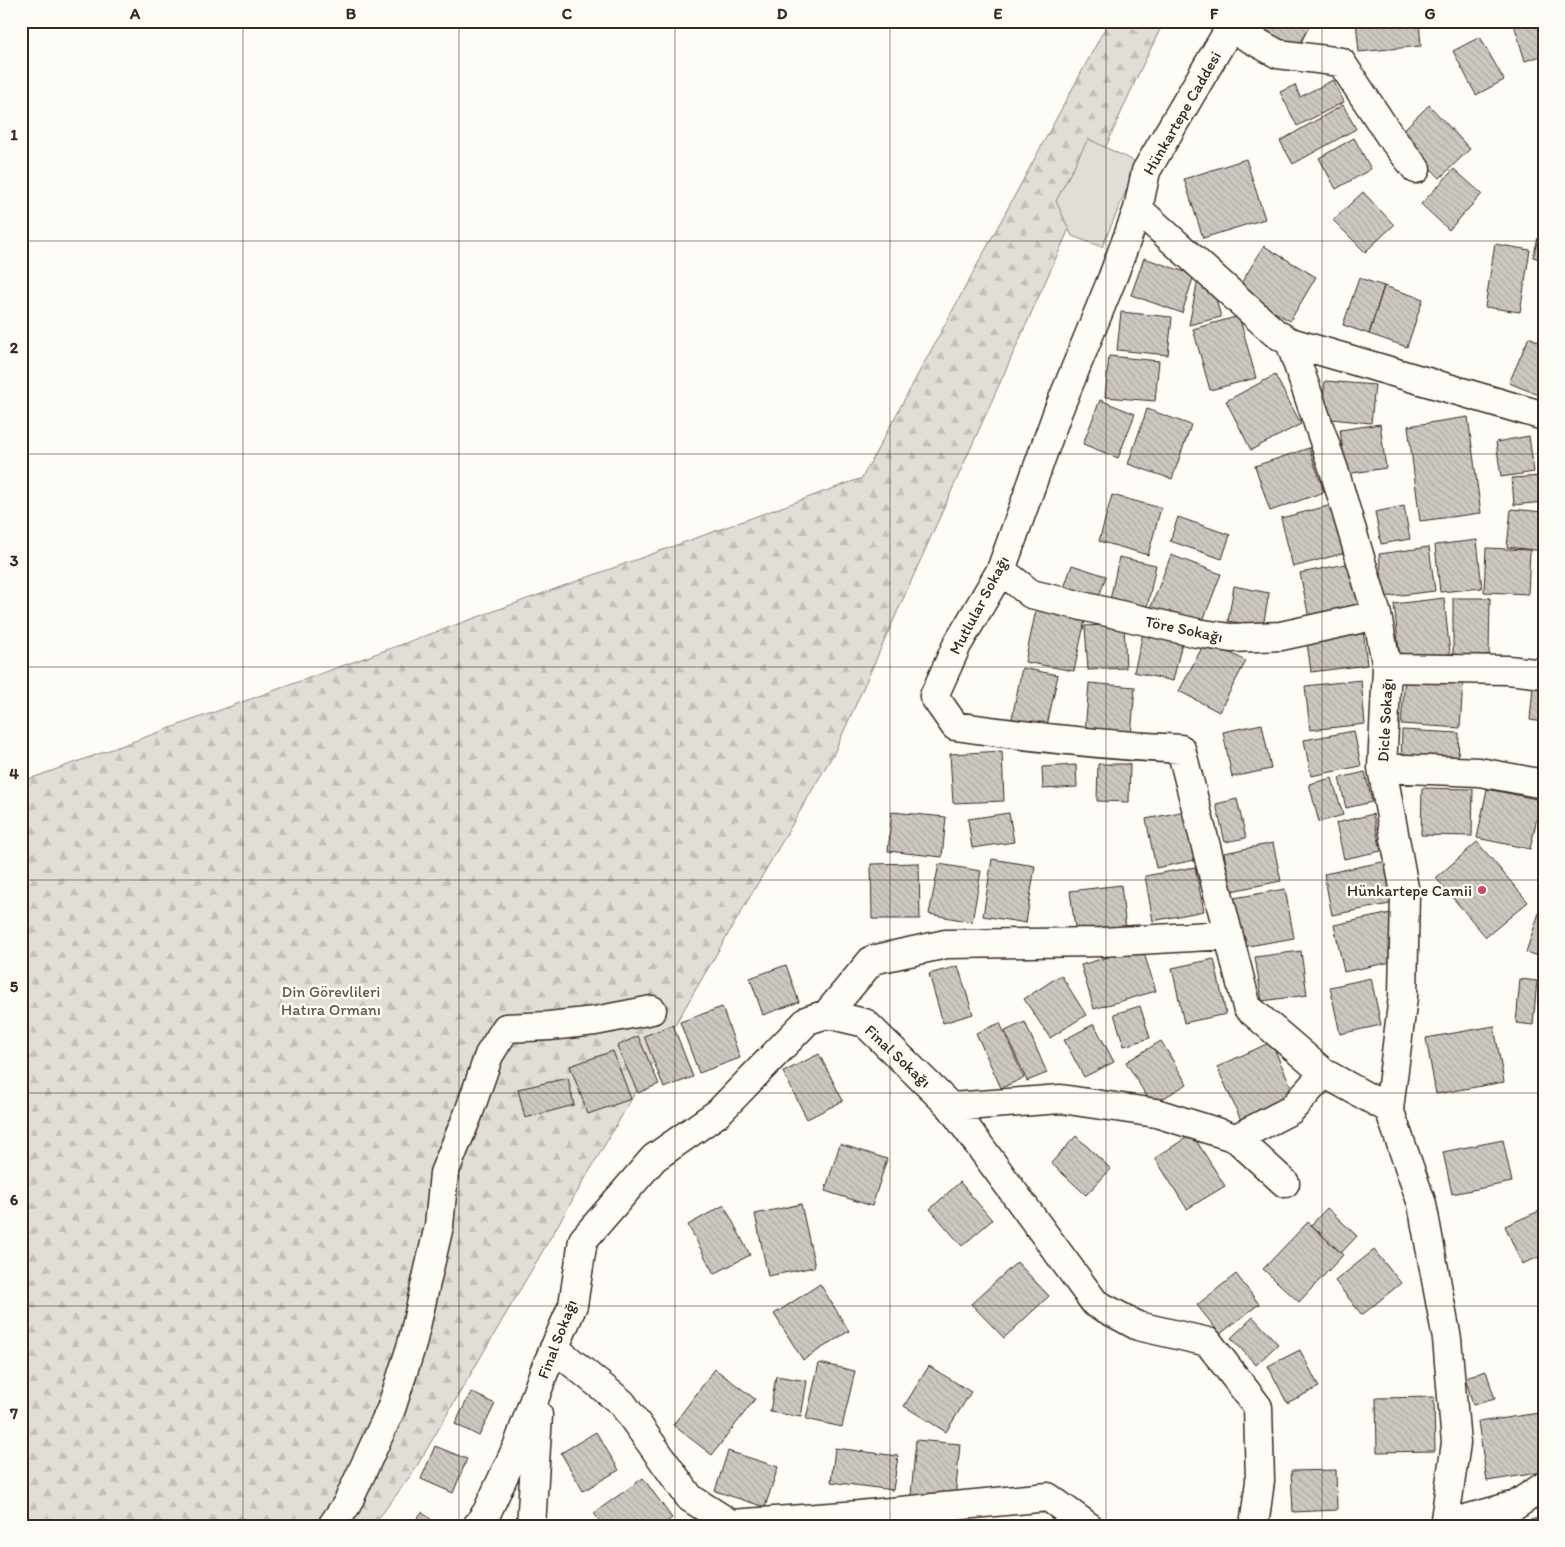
<svg xmlns="http://www.w3.org/2000/svg" width="1565" height="1547" viewBox="0 0 1565 1547" font-family="Itim,sans-serif">
  <defs>
    <pattern id="forest-firs" width="22" height="20" patternUnits="userSpaceOnUse" patternTransform="scale(1.25)"><rect width="22" height="20" fill="#e1ded7"/><path d="M5 1l3.5 6h-7zM16 11l3.5 6h-7z" fill="#c2bfb8"/></pattern>
    <pattern id="building-back-hatch" width="6" height="6" patternUnits="userSpaceOnUse" patternTransform="scale(1.25)"><rect width="6" height="6" fill="#cdc8c2"/><path d="M-1 5l2 2M0 0l6 6M5-1l2 2" fill="none" stroke="#b1aca6"/></pattern>
  </defs>
  <rect width="100%" height="100%" fill="#fdfcf7"/>
  <filter id="ink" filterUnits="userSpaceOnUse"><feTurbulence type="fractalNoise" baseFrequency=".02" numOctaves="2"/><feDisplacementMap in="SourceGraphic" scale="10" xChannelSelector="R" yChannelSelector="G"/><feConvolveMatrix kernelMatrix="1 2 1 2 8 2 1 2 1" color-interpolation-filters="sRGB"/></filter>
  <g filter="url(#ink)">
    <path fill="url(#forest-firs)" stroke="#8e847a" d="M 1109,21 L 1164,21 L 1138,75 L 834,753 L 414,1471 L 373,1526 L 21,1526 L 21,782 L 862,478 Z"/>
    <path fill="#e1ded7" stroke="#8e847a" d="M 1088,139 L 1138,163 L 1102,247 L 1072,236 L 1056,201 Z"/>
    <path fill="url(#building-back-hatch)" stroke="#3b2a1e" d="M 1260,21 L 1312,21 L 1297,50 L 1256,29 Z
      M 1356,21 L 1419,21 L 1421,46 L 1359,52 Z
      M 1513,21 L 1544,21 L 1544,55 L 1525,61 Z
      M 1480,37 L 1504,80 L 1476,95 L 1453,51 Z
      M 1333,80 L 1344,102 L 1297,126 L 1280,92 L 1295,85 L 1300,97 Z
      M 1343,105 L 1356,129 L 1293,164 L 1280,141 Z
      M 1429,105 L 1470,149 L 1440,178 L 1398,135 Z
      M 1354,138 L 1371,169 L 1336,189 L 1319,158 Z
      M 1246,159 L 1265,219 L 1203,238 L 1184,179 Z
      M 1454,169 L 1482,194 L 1449,230 L 1421,204 Z
      M 1363,192 L 1394,225 L 1365,252 L 1333,220 Z
      M 1538,238 L 1544,239 L 1544,260 L 1533,257 Z
      M 1495,244 L 1530,250 L 1520,312 L 1485,307 Z
      M 1264,246 L 1316,277 L 1290,321 L 1237,290 Z
      M 1144,258 L 1194,275 L 1182,313 L 1131,295 Z
      M 1199,274 L 1211,281 L 1221,317 L 1189,325 Z
      M 1359,278 L 1384,286 L 1369,334 L 1343,325 Z
      M 1384,286 L 1423,299 L 1407,347 L 1369,334 Z
      M 1121,312 L 1172,317 L 1168,355 L 1117,350 Z
      M 1239,316 L 1256,378 L 1210,390 L 1193,329 Z
      M 1529,337 L 1544,344 L 1544,397 L 1509,383 Z
      M 1109,356 L 1159,361 L 1155,401 L 1105,397 Z
      M 1275,375 L 1301,424 L 1251,450 L 1226,401 Z
      M 1325,381 L 1375,385 L 1371,423 L 1321,418 Z
      M 1100,400 L 1135,414 L 1118,458 L 1083,444 Z
      M 1147,409 L 1191,425 L 1172,479 L 1128,464 Z
      M 1468,417 L 1481,513 L 1420,521 L 1408,426 Z
      M 1380,424 L 1386,468 L 1346,474 L 1340,430 Z
      M 1529,436 L 1534,472 L 1501,477 L 1496,442 Z
      M 1309,448 L 1324,492 L 1270,511 L 1255,466 Z
      M 1541,476 L 1543,502 L 1514,505 L 1512,478 Z
      M 1112,495 L 1161,508 L 1148,555 L 1099,541 Z
      M 1336,504 L 1348,552 L 1293,567 L 1281,518 Z
      M 1404,506 L 1410,539 L 1381,544 L 1375,512 Z
      M 1511,509 L 1544,512 L 1544,551 L 1507,547 Z
      M 1178,517 L 1230,535 L 1222,559 L 1170,541 Z
      M 1477,540 L 1482,588 L 1440,592 L 1435,545 Z
      M 1429,547 L 1435,591 L 1384,597 L 1379,554 Z
      M 1486,548 L 1530,550 L 1528,594 L 1484,592 Z
      M 1171,555 L 1221,574 L 1201,626 L 1151,607 Z
      M 1119,557 L 1156,565 L 1146,613 L 1109,605 Z
      M 1356,562 L 1364,607 L 1309,618 L 1300,573 Z
      M 1072,565 L 1106,576 L 1097,602 L 1063,591 Z
      M 1234,586 L 1269,593 L 1263,627 L 1228,621 Z
      M 1444,598 L 1450,654 L 1400,659 L 1394,604 Z
      M 1453,598 L 1490,598 L 1489,655 L 1453,655 Z
      M 1036,610 L 1085,620 L 1074,671 L 1025,662 Z
      M 1124,624 L 1126,668 L 1088,670 L 1085,626 Z
      M 1144,629 L 1183,638 L 1173,681 L 1134,672 Z
      M 1363,629 L 1367,665 L 1311,672 L 1306,635 Z
      M 1206,640 L 1246,661 L 1219,712 L 1179,691 Z
      M 1022,668 L 1058,675 L 1046,730 L 1011,723 Z
      M 1405,677 L 1463,682 L 1460,728 L 1401,724 Z
      M 1361,680 L 1365,724 L 1310,730 L 1305,686 Z
      M 1089,683 L 1135,687 L 1131,736 L 1085,732 Z
      M 1533,687 L 1544,688 L 1544,722 L 1530,720 Z
      M 1262,724 L 1271,769 L 1232,777 L 1223,732 Z
      M 1402,730 L 1459,733 L 1458,765 L 1401,762 Z
      M 1354,731 L 1361,766 L 1311,776 L 1304,740 Z
      M 1002,751 L 1004,801 L 953,803 L 950,754 Z
      M 1098,764 L 1130,764 L 1129,802 L 1097,801 Z
      M 1076,765 L 1077,787 L 1043,789 L 1042,767 Z
      M 1365,772 L 1372,802 L 1346,808 L 1339,778 Z
      M 1332,778 L 1343,815 L 1319,822 L 1309,784 Z
      M 1422,788 L 1473,789 L 1472,836 L 1421,835 Z
      M 1487,789 L 1541,800 L 1530,849 L 1477,838 Z
      M 1237,799 L 1246,838 L 1225,842 L 1216,804 Z
      M 1190,810 L 1200,859 L 1156,868 L 1146,819 Z
      M 892,812 L 946,817 L 942,857 L 888,851 Z
      M 1009,813 L 1014,842 L 972,848 L 968,819 Z
      M 1373,814 L 1381,851 L 1344,859 L 1336,823 Z
      M 1477,842 L 1528,902 L 1486,937 L 1436,878 Z
      M 1273,843 L 1281,881 L 1231,891 L 1224,853 Z
      M 992,859 L 1035,866 L 1026,923 L 983,916 Z
      M 1387,861 L 1395,903 L 1332,915 L 1324,874 Z
      M 919,863 L 920,919 L 872,919 L 871,864 Z
      M 939,864 L 981,871 L 972,922 L 929,914 Z
      M 1195,867 L 1204,911 L 1153,921 L 1145,876 Z
      M 1121,885 L 1126,929 L 1076,935 L 1070,891 Z
      M 1285,889 L 1294,938 L 1243,947 L 1234,898 Z
      M 1543,901 L 1544,901 L 1544,958 L 1526,952 Z
      M 1391,913 L 1400,960 L 1344,972 L 1334,925 Z
      M 1142,947 L 1156,991 L 1094,1009 L 1081,965 Z
      M 1301,951 L 1307,995 L 1262,1001 L 1255,957 Z
      M 1214,959 L 1226,1014 L 1184,1023 L 1172,968 Z
      M 786,965 L 799,1002 L 763,1015 L 750,978 Z
      M 958,966 L 973,1014 L 943,1023 L 929,974 Z
      M 1061,975 L 1086,1015 L 1050,1038 L 1024,999 Z
      M 1371,978 L 1381,1025 L 1340,1034 L 1330,987 Z
      M 1520,979 L 1537,981 L 1533,1025 L 1516,1023 Z
      M 1544,983 L 1544,1025 L 1541,1025 Z
      M 1140,1006 L 1150,1038 L 1124,1046 L 1114,1014 Z
      M 722,1007 L 740,1058 L 699,1073 L 680,1022 Z
      M 1025,1022 L 1047,1073 L 1027,1081 L 1005,1031 Z
      M 1000,1023 L 1024,1078 L 1001,1088 L 976,1033 Z
      M 1094,1024 L 1114,1062 L 1084,1077 L 1064,1040 Z
      M 673,1025 L 693,1077 L 664,1088 L 644,1036 Z
      M 1494,1026 L 1504,1082 L 1436,1094 L 1426,1038 Z
      M 638,1036 L 659,1084 L 638,1093 L 617,1046 Z
      M 1161,1041 L 1187,1084 L 1152,1105 L 1126,1062 Z
      M 1271,1042 L 1295,1095 L 1241,1120 L 1217,1067 Z
      M 613,1051 L 631,1099 L 588,1114 L 570,1066 Z
      M 819,1054 L 843,1101 L 807,1119 L 783,1072 Z
      M 568,1078 L 574,1105 L 525,1118 L 518,1089 Z
      M 1192,1134 L 1225,1186 L 1187,1209 L 1155,1158 Z
      M 1076,1136 L 1111,1169 L 1086,1195 L 1051,1163 Z
      M 1503,1140 L 1512,1182 L 1452,1194 L 1443,1152 Z
      M 840,1144 L 887,1159 L 872,1206 L 825,1191 Z
      M 960,1182 L 992,1220 L 962,1246 L 930,1209 Z
      M 801,1204 L 815,1267 L 768,1276 L 755,1214 Z
      M 724,1205 L 750,1255 L 714,1274 L 688,1225 Z
      M 1327,1208 L 1357,1236 L 1341,1253 L 1311,1225 Z
      M 1544,1209 L 1544,1255 L 1522,1264 L 1505,1226 Z
      M 1308,1222 L 1343,1255 L 1299,1302 L 1263,1269 Z
      M 1374,1250 L 1401,1283 L 1362,1315 L 1335,1281 Z
      M 1017,1262 L 1049,1296 L 1004,1338 L 971,1304 Z
      M 1236,1274 L 1259,1304 L 1220,1334 L 1197,1305 Z
      M 820,1284 L 849,1331 L 803,1360 L 774,1314 Z
      M 1253,1317 L 1278,1344 L 1256,1365 L 1231,1338 Z
      M 1300,1350 L 1319,1387 L 1287,1403 L 1268,1366 Z
      M 819,1363 L 855,1371 L 842,1427 L 806,1419 Z
      M 929,1366 L 971,1392 L 946,1432 L 904,1406 Z
      M 715,1369 L 755,1399 L 712,1455 L 673,1425 Z
      M 1486,1371 L 1495,1399 L 1473,1405 L 1465,1377 Z
      M 776,1376 L 807,1381 L 801,1417 L 770,1412 Z
      M 471,1392 L 495,1404 L 479,1436 L 455,1424 Z
      M 1434,1397 L 1435,1451 L 1377,1452 L 1376,1398 Z
      M 1539,1413 L 1544,1443 L 1544,1472 L 1487,1481 L 1478,1422 Z
      M 596,1432 L 619,1470 L 583,1491 L 561,1453 Z
      M 916,1440 L 960,1444 L 955,1499 L 911,1495 Z
      M 435,1446 L 467,1459 L 453,1493 L 421,1479 Z
      M 835,1448 L 898,1456 L 893,1490 L 831,1482 Z
      M 728,1451 L 778,1467 L 765,1507 L 715,1491 Z
      M 1336,1470 L 1337,1510 L 1293,1512 L 1291,1471 Z
      M 643,1478 L 672,1518 L 661,1526 L 603,1526 L 594,1513 Z
      M 422,1512 L 439,1526 L 411,1526 Z
      M 1544,1516 L 1544,1526 L 1511,1526 Z
      M 1414,1520 L 1415,1526 L 1382,1526 Z"/>
    <g fill="none" stroke-linecap="round" stroke-linejoin="round">
      <defs>
        <path id="minor" d="M 1234,21 L 1146,171 L 1138,209 L 1112,279 L 1058,411 L 1001,570 L 957,645 L 934,696 L 955,726 C 1030,737 1105,745 1181,749 L 1247,1007 L 1324,1073 L 1389,1109 L 1422,1204 L 1447,1339 L 1456,1443 L 1444,1526
          M 1231,28 L 1278,54 L 1341,62 L 1390,136 L 1416,169
          M 1138,209 L 1275,333 L 1290,342 L 1544,416
          M 1290,342 L 1334,470 L 1377,615 L 1387,668 L 1382,768 L 1405,893 L 1403,997 L 1389,1109
          M 1001,570 L 1031,594 L 1197,633 L 1231,638 L 1281,636 L 1377,615
          M 1387,668 L 1508,670 L 1544,674
          M 1382,768 L 1479,772 L 1544,784
          M 827,1014 L 872,960 L 946,944 L 1102,942 L 1228,935
          M 951,1107 L 1061,1099 L 1156,1113 L 1236,1138 L 1285,1183
          M 1236,1138 L 1291,1110 L 1324,1073
          M 554,1348 L 622,1403 L 690,1498 L 731,1524 L 859,1515 L 1048,1497 L 1088,1526
          M 1444,1525 L 1516,1505 L 1544,1486
          M 332,1526 L 347,1504 L 391,1409 L 412,1344 L 427,1278 L 439,1226 L 444,1173 L 468,1115 L 489,1055 L 506,1028 L 549,1026 L 595,1021 L 652,1010
          M 477,1526 L 487,1512 L 518,1445 L 544,1372 L 573,1305 L 583,1240 L 654,1158 L 718,1113 L 808,1020 L 827,1014 L 865,1023 L 951,1107 L 1095,1303 L 1138,1326 L 1208,1342 L 1258,1407 L 1260,1481 L 1254,1526
          M 531,1526 L 538,1415"/>
      </defs>
      <use href="#minor" stroke="#3b2a1e" stroke-width="31"/>
      <path stroke="#3b2a1e" stroke-width="3" stroke-dasharray="4 4" stroke-linecap="butt" d="M 21,1395 L 23,1400 L 21,1438
        M 21,1505 L 26,1526"/>
      <use href="#minor" stroke="#fdfcf7" stroke-width="28"/>
    </g>
  </g>
  <path fill="none" stroke="#3b2a1e" stroke-width="1" stroke-opacity="0.55" d="M 243,21 L 243,1526M 459,21 L 459,1526M 675,21 L 675,1526M 890,21 L 890,1526M 1106,21 L 1106,1526M 1322,21 L 1322,1526M 21,241 L 1544,241M 21,454 L 1544,454M 21,667 L 1544,667M 21,880 L 1544,880M 21,1093 L 1544,1093M 21,1306 L 1544,1306"/>
  <circle fill="#d1495b" stroke="#fdfcf7" stroke-width="2" cx="1482" cy="890" r="5"/>
  <g text-anchor="middle" dominant-baseline="central" stroke-width="5" stroke-linejoin="round" paint-order="stroke">
    <g font-size="16" fill="#3b2a1e" stroke="#fdfcf7">
      <text transform="translate(1182 113) rotate(-60)">Hünkartepe Caddesi</text>
      <text transform="translate(979 605) rotate(-62)">Mutlular Sokağı</text>
      <text transform="translate(1184 629) rotate(12)">Töre Sokağı</text>
      <text transform="translate(1385 720) rotate(-87)">Dicle Sokağı</text>
      <text transform="translate(898 1056) rotate(43)">Final Sokağı</text>
      <text transform="translate(557 1339) rotate(-69)">Final Sokağı</text>
    </g>
    <g font-size="16" fill="#3b2a1e" stroke="#fdfcf7" text-anchor="end">
      <text x="1472" y="890">Hünkartepe Camii</text>
    </g>
    <g font-size="16" fill="#64574c" stroke="#fdfcf7">
      <text x="331" y="991">Din Görevlileri<tspan x="331" dy="18">Hatıra Ormanı</tspan></text>
    </g>
  </g>
  <rect width="1565" height="1547" fill="none" stroke="#fdfcf7" stroke-width="55"/>
  <rect x="28" y="28" width="1510" height="1492" fill="none" stroke="#3b2a1e" stroke-width="2"/>
  <g font-size="16" text-anchor="middle" font-weight="bold" fill="#3b2a1e">
    <text x="135" y="19">A</text>
    <text x="351" y="19">B</text>
    <text x="567" y="19">C</text>
    <text x="782" y="19">D</text>
    <text x="998" y="19">E</text>
    <text x="1214" y="19">F</text>
    <text x="1430" y="19">G</text>
    <text x="14" y="140">1</text>
    <text x="14" y="353">2</text>
    <text x="14" y="566">3</text>
    <text x="14" y="779">4</text>
    <text x="14" y="992">5</text>
    <text x="14" y="1205">6</text>
    <text x="14" y="1419">7</text>
  </g>
</svg>
